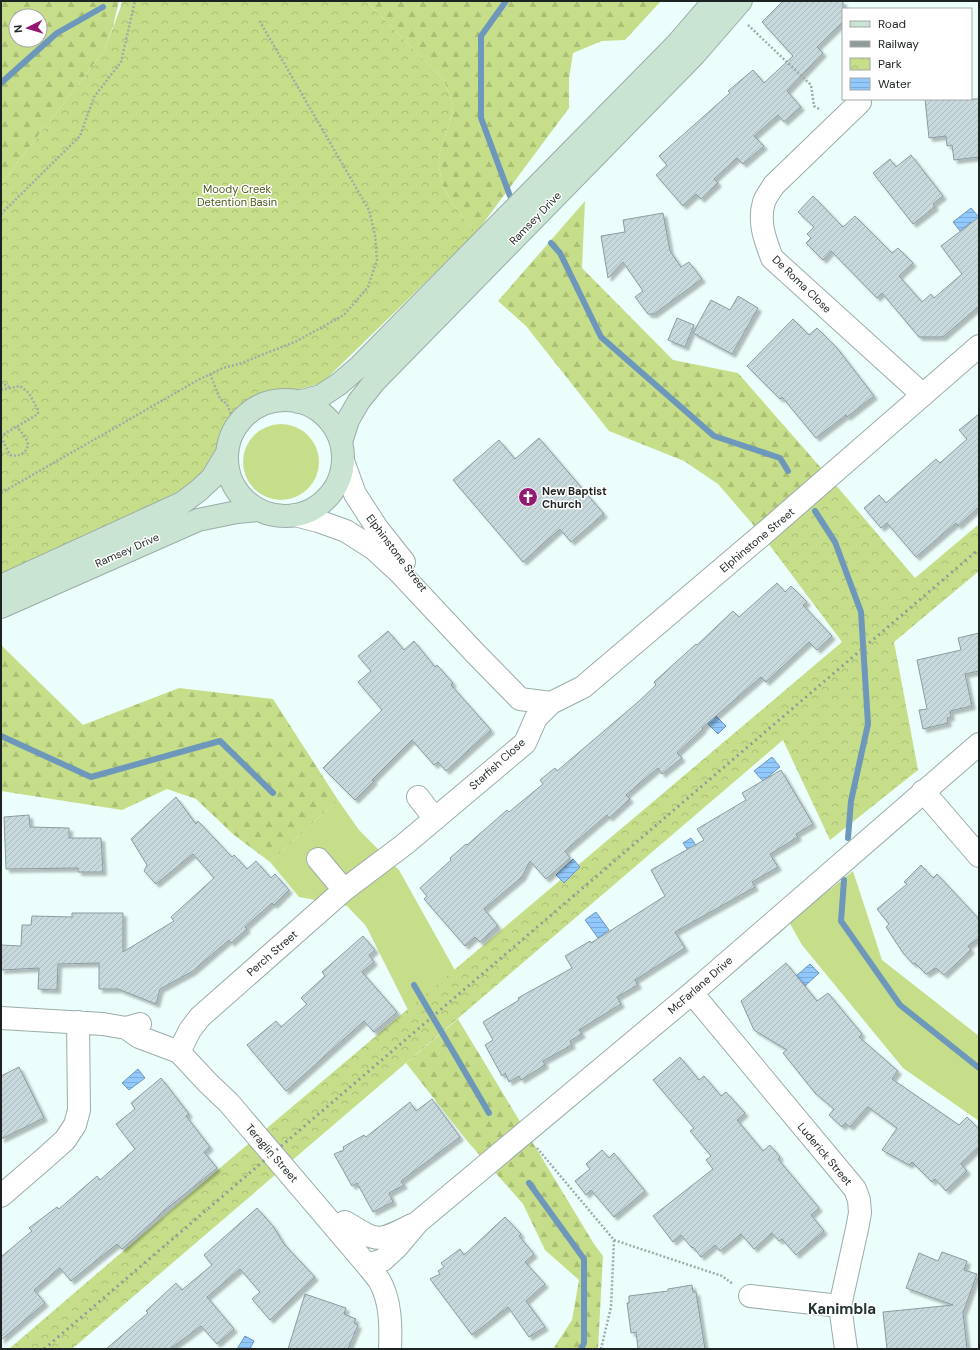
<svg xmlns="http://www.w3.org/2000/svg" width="980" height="1350" viewBox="0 0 980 1350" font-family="'DM Sans',sans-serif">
  <defs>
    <pattern id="forest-firs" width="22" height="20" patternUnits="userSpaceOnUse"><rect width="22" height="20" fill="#c6de89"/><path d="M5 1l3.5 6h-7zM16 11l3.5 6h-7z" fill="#aabe76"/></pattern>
    <pattern id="park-crowns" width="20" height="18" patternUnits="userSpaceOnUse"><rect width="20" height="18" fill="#c6de89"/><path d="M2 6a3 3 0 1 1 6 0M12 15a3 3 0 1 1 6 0" fill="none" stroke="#aabe76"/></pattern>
    <pattern id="water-rules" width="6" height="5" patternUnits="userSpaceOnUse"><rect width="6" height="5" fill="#91c9fe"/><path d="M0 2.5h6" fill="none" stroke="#7dacd9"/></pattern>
    <pattern id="building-hatch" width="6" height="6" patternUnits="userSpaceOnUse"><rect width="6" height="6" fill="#c7d9dd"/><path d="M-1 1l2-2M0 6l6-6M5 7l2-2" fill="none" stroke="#aababd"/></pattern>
    <filter id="shadow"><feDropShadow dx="3.5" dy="3.5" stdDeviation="1" flood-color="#0004"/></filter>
  </defs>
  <rect width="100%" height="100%" fill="#ecfefb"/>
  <path fill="#c6de89" d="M243 462a38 38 0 1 1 76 0a38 38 0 1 1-76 0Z
    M 338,800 L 359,830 L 399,870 L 456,972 L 408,1010 L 366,926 L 347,906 L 299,897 L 270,862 Z
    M 853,871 L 882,960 L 979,1036 L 979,1121 L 903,1068 L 802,945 L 789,922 Z"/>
  <path fill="url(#forest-firs)" fill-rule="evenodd" d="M 1,1 L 119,1 L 113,26 L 104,51 L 1,184 ZM 16,16 L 40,16 L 40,40 L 16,40 Z
    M 366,1 L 661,1 L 625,40 L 602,41 L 573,53 L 569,78 L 569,108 L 476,233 L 452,203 L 442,184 L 438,159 L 453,112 L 450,95 L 443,79 Z
    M 585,201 L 582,268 L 673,360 L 738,373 L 829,477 L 762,535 L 718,484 L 684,461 L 609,431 L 526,326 L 498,301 Z
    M 1,645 L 83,725 L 179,688 L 273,699 L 338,800 L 270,862 L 234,835 L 196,799 L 167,789 L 122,810 L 1,791 Z
    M 458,1019 L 594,1244 L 603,1256 L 598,1349 L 553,1349 L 572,1320 L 579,1280 L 545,1250 L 523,1204 L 468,1142 L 406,1063 Z"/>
  <path fill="url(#park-crowns)" d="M 122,1 L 366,1 L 443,79 L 450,95 L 453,112 L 438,159 L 442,184 L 452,203 L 476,233 L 322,383 L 289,392 L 240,410 L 195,483 L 76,542 L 1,576 L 1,184 L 104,51 L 120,9 Z
    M 829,477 L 915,578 L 979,524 L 979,571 L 894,642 L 918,770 L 830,840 L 783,740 L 72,1349 L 9,1349 L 234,1156 L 842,642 L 762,535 Z"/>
  <path fill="url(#water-rules)" stroke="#6e97bc" d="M 971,208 L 979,217 L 979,229 L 971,222 L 960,231 L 953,222 Z
    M 712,712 L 726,726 L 718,734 L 704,720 Z
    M 772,757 L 780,767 L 763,781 L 754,771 Z
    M 691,838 L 704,857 L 696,863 L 683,843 Z
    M 573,859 L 580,867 L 564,883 L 556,875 Z
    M 596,912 L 609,930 L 598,938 L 585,920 Z
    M 810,964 L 819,973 L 805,986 L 796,976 Z
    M 138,1069 L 145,1078 L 129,1090 L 122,1083 Z
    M 245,1336 L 254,1341 L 250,1349 L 237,1349 Z"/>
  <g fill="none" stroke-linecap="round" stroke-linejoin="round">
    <path stroke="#6e97bc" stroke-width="6" d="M 506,1 L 481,36 L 481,118 L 510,196
      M 1,83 L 57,33 L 103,7
      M 551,243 L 560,253 L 601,337 L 714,436 L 780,458 L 788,471
      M 815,511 L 835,542 L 861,612 L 868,724 L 851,801 L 848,838
      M 1,736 L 91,777 L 220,741 L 273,793
      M 844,880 L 841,921 L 900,1005 L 979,1068
      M 414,985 L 489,1113
      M 529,1183 L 584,1259 L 584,1343 L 581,1349"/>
  </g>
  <path fill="url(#building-hatch)" stroke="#8b9ba0" filter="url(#shadow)" d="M 783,1 L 843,1 L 843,22 L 817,47 L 823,53 L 787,91 L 801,107 L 784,122 L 778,115 L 754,136 L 764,146 L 743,164 L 737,158 L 714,179 L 718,183 L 701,199 L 696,194 L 683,206 L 656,175 L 667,165 L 659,156 L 730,93 L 728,91 L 753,70 L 764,83 L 793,56 L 762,22 Z
    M 925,99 L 979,99 L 979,157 L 954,160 L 952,145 L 947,146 L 946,136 L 929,138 Z
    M 911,155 L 943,196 L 933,204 L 935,207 L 913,224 L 873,173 L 890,159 L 896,167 Z
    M 813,196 L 843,227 L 855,216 L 892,253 L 898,248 L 913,263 L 899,276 L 922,302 L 931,294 L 934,298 L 962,274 L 941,246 L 979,217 L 979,306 L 943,337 L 919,337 L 882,293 L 877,298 L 831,251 L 823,260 L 806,243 L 811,238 L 807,234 L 814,227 L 798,212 Z
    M 663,213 L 670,251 L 681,267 L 689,262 L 702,279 L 654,314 L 648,314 L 635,297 L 643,291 L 623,262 L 608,278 L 601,236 L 625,232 L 623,220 Z
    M 738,296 L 758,308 L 732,354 L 693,333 L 711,300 L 730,310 Z
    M 677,318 L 694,325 L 685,347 L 668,340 Z
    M 793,319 L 809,335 L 817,328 L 837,348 L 874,396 L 847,417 L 846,415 L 816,438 L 782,397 L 780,399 L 747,366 Z
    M 979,414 L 979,507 L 958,526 L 956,523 L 916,557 L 887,523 L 881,528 L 864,508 L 879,495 L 886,503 L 936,459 L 940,463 L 967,439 L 959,430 Z
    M 539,438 L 604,514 L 571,542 L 560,529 L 523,562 L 453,480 L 499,440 L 515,459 Z
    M 777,583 L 785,592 L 791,586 L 807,602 L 803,605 L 832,636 L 817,650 L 809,642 L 766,682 L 761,677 L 702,728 L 703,729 L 677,753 L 682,758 L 662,774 L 658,768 L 626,795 L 630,799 L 609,818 L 607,815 L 565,851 L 570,858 L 546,879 L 530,861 L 522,877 L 484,909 L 498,926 L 480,942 L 475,937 L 465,946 L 424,899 L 427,896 L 420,888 L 451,860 L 450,858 L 466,844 L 467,845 L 507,810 L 509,812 L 543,784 L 540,780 L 555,768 L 557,771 L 638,702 L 656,685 L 654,682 L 696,644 L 697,645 L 733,611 L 739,617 Z
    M 388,631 L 404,650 L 414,641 L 435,667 L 437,665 L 453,683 L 451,685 L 491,730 L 446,771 L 438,762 L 434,765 L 412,740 L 372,780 L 374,781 L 355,800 L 323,768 L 382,710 L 358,682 L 371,671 L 358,656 Z
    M 979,633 L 979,671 L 965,674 L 972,706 L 950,711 L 951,717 L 947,718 L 948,723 L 923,729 L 919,710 L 927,709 L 917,660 L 961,650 L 958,638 Z
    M 781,770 L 813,824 L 796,834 L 798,837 L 770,854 L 778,867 L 752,882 L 755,887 L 675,932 L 685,948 L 635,980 L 638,985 L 617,997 L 621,1004 L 579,1030 L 582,1034 L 570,1041 L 572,1045 L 543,1061 L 545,1065 L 521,1080 L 519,1076 L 509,1082 L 505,1073 L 502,1076 L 485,1045 L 493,1040 L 483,1022 L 519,1000 L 518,998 L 572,968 L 565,956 L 590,941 L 591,943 L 665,896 L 651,870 L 704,840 L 697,829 L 746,800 L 742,793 Z
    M 176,797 L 196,824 L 198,821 L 232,857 L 234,855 L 247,869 L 256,861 L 271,878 L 275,874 L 289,890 L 274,905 L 272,903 L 245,927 L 247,929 L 231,943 L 229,940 L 193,971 L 160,989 L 156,1004 L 118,989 L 99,989 L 99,963 L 58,964 L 57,990 L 38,989 L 39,968 L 1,970 L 1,945 L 21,946 L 22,925 L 31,925 L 32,916 L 72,917 L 72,913 L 123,913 L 123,952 L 174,921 L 171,917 L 214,878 L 193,854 L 156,884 L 144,871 L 147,865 L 131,839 Z
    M 29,815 L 30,827 L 69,828 L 69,838 L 101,838 L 103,872 L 78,872 L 78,868 L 6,869 L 4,817 Z
    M 921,865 L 933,878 L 937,874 L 979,919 L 979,938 L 968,946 L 971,950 L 944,975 L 936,968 L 926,974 L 915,963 L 913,964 L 903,953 L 886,927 L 889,924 L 877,909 L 907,884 L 904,882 Z
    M 363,936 L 375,950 L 369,955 L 374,962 L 362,972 L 397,1012 L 374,1032 L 364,1021 L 286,1091 L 247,1045 L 276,1021 L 281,1027 L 307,1004 L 301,998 L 325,976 L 322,972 Z
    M 786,963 L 817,1001 L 828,993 L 862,1034 L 859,1037 L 898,1071 L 892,1079 L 959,1125 L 967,1117 L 979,1129 L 979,1147 L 961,1164 L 967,1171 L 946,1191 L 935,1179 L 932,1182 L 912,1162 L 909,1165 L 882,1150 L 897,1128 L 868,1107 L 850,1127 L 845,1123 L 842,1127 L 829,1115 L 834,1109 L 815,1093 L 783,1053 L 787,1050 L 754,1030 L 741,1001 Z
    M 680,1057 L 699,1080 L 704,1076 L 721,1096 L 726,1092 L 745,1113 L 737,1120 L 763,1151 L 770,1145 L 780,1157 L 778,1159 L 819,1208 L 811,1215 L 824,1231 L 796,1255 L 782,1239 L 779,1241 L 772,1233 L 754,1249 L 741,1234 L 720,1251 L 715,1245 L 701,1257 L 693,1247 L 692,1248 L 681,1235 L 673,1242 L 653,1216 L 713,1169 L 706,1160 L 711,1156 L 690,1131 L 694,1128 L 653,1080 Z
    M 19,1067 L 44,1118 L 1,1139 L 1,1076 Z
    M 161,1078 L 189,1114 L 186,1116 L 210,1147 L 204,1152 L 217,1168 L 160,1214 L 160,1215 L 122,1249 L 117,1244 L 71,1281 L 60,1268 L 34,1290 L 45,1303 L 1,1340 L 1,1257 L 32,1231 L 29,1228 L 57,1207 L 59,1209 L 97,1176 L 100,1180 L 135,1149 L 116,1124 L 135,1109 L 131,1103 Z
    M 432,1099 L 460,1137 L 401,1181 L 404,1185 L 389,1193 L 393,1202 L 373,1212 L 357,1183 L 352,1186 L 334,1154 L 344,1150 L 343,1147 L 364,1135 L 366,1137 L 410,1102 L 416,1111 Z
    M 602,1150 L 609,1158 L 614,1153 L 645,1191 L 614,1217 L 591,1190 L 586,1195 L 575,1181 L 590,1169 L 586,1164 Z
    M 257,1208 L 273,1226 L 284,1244 L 315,1277 L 270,1320 L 252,1299 L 260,1292 L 240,1269 L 207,1297 L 234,1329 L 217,1344 L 201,1326 L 170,1349 L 106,1349 L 148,1313 L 146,1311 L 176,1283 L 182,1290 L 212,1265 L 204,1255 Z
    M 505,1217 L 521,1234 L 519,1236 L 534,1254 L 525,1262 L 545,1284 L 526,1301 L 545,1327 L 529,1337 L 508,1307 L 472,1335 L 430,1279 L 440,1274 L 438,1271 L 444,1267 L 441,1263 L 460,1249 L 464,1255 Z
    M 942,1252 L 967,1261 L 964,1270 L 977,1274 L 963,1313 L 967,1349 L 887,1349 L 883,1312 L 953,1305 L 906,1288 L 919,1253 L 938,1261 Z
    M 692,1285 L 693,1292 L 696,1292 L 705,1349 L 638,1349 L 636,1332 L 631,1333 L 627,1303 L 629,1303 L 629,1296 L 668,1291 L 668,1289 Z
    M 305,1294 L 346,1308 L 344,1314 L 356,1319 L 354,1323 L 358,1325 L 348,1349 L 288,1349 Z"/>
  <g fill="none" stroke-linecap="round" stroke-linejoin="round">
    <defs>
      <path id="street" d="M 860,102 L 774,185 C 771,190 766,196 764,202 C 758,221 765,240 772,258 L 923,395
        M 343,461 L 355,494 L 377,528 L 404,562
        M 295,515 L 318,521 L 346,531 L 374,549 L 400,573 L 475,653 L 520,699 L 551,703 L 583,687 L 762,535 L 979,346
        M 923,791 L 979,856
        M 418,797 L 435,819
        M 344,890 L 405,844 L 525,743 L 536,718 L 551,703
        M 692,993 L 855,1189 L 859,1200 L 860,1213 L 857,1229 L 840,1306 L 846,1349
        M 1,1018 L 103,1024 L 126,1028 L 140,1024
        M 126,1028 L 139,1037 L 179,1052 L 208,1083 L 229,1103 L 367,1265 C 371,1270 375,1275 379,1280 C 391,1300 391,1327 390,1349
        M 179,1052 L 190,1030 L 200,1017 L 344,890 L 318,859
        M 1,1196 L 45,1158 L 65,1140 L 75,1125 L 79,1110 L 78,1022
        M 345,1222 C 378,1242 377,1243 412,1225
        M 367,1265 L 383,1260 L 397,1247 L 418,1222 L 692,993 L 979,744
        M 750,1296 L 840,1306"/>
      <path id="secondary" d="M227 458a58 58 0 1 1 116 0a58 58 0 1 1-116 0Z
        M 298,402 L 321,396 L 339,384 L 360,366 L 676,45 L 714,1
        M 341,442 L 348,420 L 359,401 L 375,381 L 695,54 L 741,1
        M 1,586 L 182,503 L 198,491 L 212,478 L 227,453
        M 1,607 L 198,520 L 237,512 L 258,510"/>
    </defs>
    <use href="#street" stroke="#9baca9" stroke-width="24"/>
    <use href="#secondary" stroke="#9baca9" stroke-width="24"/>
    <path stroke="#9eaca9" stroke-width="2.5" stroke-dasharray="2 2" stroke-linecap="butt" d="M 748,25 L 811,85 L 814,106 L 821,110
      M 1,214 L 80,136 L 94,97 L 121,62 L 135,1
      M 210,374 L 220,399 L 227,404 L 233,419 L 235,429
      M 1,382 L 9,387
      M 1,390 L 20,386 L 29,393 L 38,410 L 38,414 L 1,436
      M 1,437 L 10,455 C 15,456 19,456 23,453 C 34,445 23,434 17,427
      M 1,493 L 198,380 L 223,368 L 239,364 L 297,341 L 344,315 L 368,287 L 377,260 L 375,235 L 369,210 L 259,20
      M 537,1148 L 614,1240 L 722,1276 L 733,1284
      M 601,1349 L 611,1307 L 614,1240"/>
    <use href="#street" stroke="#fff" stroke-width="22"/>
    <use href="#secondary" stroke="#cae4d3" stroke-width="22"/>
    <path stroke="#8f9b99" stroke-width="3" stroke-dasharray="2 4" stroke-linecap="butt" d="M 44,1349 L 979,549"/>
  </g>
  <defs>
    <symbol id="church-disc" viewBox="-11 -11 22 22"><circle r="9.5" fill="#941771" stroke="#fff"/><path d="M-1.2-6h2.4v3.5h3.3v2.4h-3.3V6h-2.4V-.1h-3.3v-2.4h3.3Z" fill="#fff"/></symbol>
  </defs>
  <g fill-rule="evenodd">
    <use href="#church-disc" x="517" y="486" width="22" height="22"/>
  </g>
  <g text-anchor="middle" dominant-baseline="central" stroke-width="3" stroke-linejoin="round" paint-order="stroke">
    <g font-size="11" fill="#4c5b1c" stroke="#fff">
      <text x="237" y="189">Moody Creek<tspan x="237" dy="13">Detention Basin</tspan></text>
    </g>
    <g font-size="11" fill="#1d2322" stroke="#fff">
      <text transform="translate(535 218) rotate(-46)">Ramsey Drive</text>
      <text transform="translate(802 284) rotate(44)">De Roma Close</text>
      <text transform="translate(757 540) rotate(-40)">Elphinstone Street</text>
      <text transform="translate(127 550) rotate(-24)">Ramsey Drive</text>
      <text transform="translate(397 553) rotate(53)">Elphinstone Street</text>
      <text transform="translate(497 764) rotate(-42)">Starfish Close</text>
      <text transform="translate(272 953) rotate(-41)">Perch Street</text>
      <text transform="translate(700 985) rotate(-41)">McFarlane Drive</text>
      <text transform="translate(272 1153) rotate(49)">Teraglin Street</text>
      <text transform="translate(825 1154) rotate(50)">Luderick Street</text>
    </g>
    <g font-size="11" font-weight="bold" fill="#1d2322" stroke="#fff" text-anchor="start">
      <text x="542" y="491">New Baptist<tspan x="542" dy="13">Church</tspan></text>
    </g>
    <g font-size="15" font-weight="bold" fill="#22312f" stroke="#fff">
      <text x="842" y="1309">Kanimbla</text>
    </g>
  </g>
  <rect width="980" height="1350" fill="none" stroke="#1d2322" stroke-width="4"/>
  <rect x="842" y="8" width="130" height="92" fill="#ffffff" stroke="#a5a7a7"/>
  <rect x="850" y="21" width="20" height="6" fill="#cae4d3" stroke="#a5a7a7"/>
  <text x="878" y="28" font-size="12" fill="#1d2322">Road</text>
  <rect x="850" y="41" width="20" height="6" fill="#8f9b99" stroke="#a5a7a7"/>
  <text x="878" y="48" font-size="12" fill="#1d2322">Railway</text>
  <rect x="850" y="58" width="20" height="12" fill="url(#park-crowns)" stroke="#a5a7a7"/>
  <text x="878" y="68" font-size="12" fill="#1d2322">Park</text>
  <rect x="850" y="78" width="20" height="12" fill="url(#water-rules)" stroke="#a5a7a7"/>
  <text x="878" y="88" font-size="12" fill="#1d2322">Water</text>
  <g transform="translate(28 28) rotate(265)"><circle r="19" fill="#ffffff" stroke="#a5a7a7"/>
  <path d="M0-3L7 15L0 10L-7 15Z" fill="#941771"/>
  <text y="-6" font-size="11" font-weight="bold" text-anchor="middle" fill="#1d2322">N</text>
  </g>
</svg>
